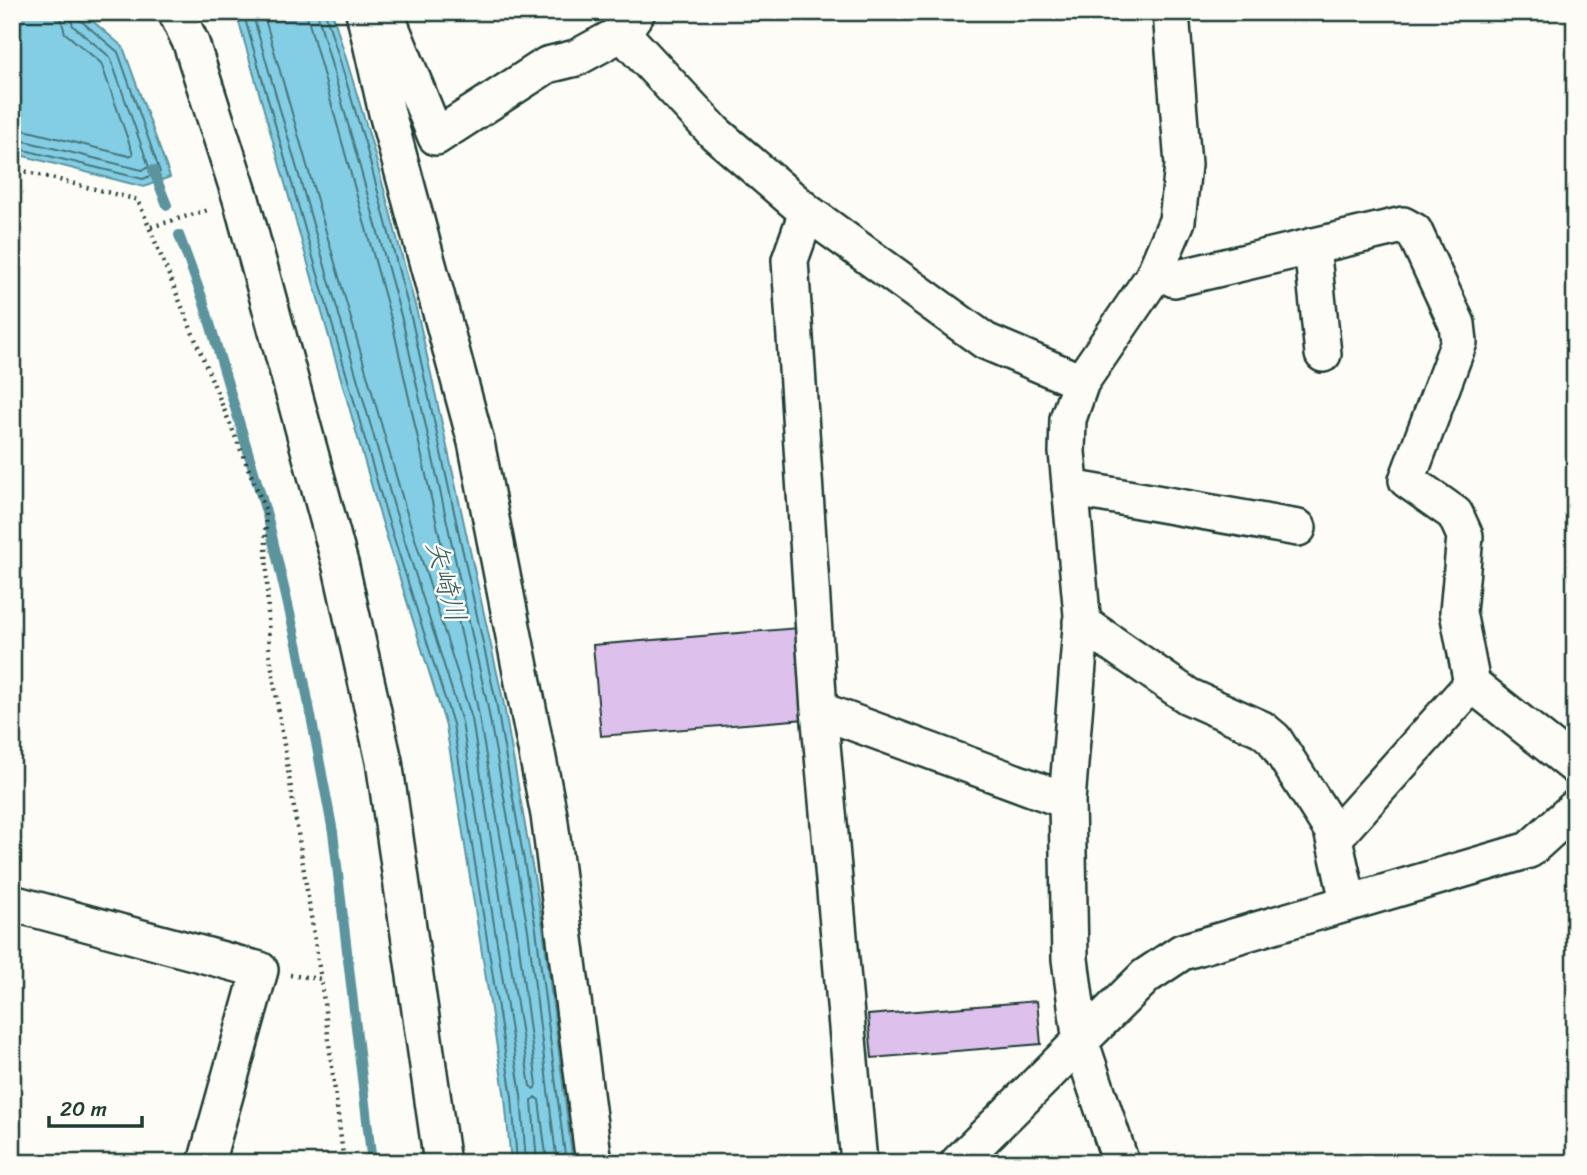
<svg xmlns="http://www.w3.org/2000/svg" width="1587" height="1175" viewBox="0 0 1587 1175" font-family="Sriracha,'Klee One',sans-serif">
  <rect width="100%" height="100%" fill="#fdfcf7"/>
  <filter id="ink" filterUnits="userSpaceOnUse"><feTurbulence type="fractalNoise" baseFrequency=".0143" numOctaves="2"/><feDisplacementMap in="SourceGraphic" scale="14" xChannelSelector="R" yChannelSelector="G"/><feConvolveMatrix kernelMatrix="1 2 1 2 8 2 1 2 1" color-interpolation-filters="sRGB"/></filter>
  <g filter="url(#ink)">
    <path fill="#84cee5" stroke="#5c949e" stroke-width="2" d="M 12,12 L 82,12 L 123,47 L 170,177 L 144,187 L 12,153 Z
      M 236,12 L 332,12 L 371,141 L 419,320 L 503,700 L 543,928 L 573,1163 L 511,1163 L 505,1098 L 446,726 L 380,515 Z"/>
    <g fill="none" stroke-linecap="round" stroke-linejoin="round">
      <path stroke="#47777b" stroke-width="2" d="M 243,12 L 386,513 L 453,724 L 512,1097 L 517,1163
        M 252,12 L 395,510 L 462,722 L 521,1095 L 526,1163
        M 263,12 L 405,507 L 472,719 L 530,1086 L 534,1089 L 537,1085 L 517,931 L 477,705 L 393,326 L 306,12
        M 317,12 L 403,323 L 487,703 L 528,930 L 557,1163
        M 325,12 L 365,143 L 412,321 L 496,702 L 536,929 L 566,1163
        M 12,127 L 129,156 L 133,154 L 101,63 L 65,33 L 59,12
        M 12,138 L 142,170 L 149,167 L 110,57 L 73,26 L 69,12
        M 12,147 L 143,179 L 160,172 L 118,52 L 80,20 L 78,12
        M 537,1163 L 532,1101 L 535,1097 L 539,1100 L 547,1163"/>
      <path stroke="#5c949e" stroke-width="10" d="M 153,170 L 167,205
        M 179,235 L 203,300 L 268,519 L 298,648 L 333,832 L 372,1163"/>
    </g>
    <path fill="#dec0ed" stroke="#1f3d34" stroke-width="2" d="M 798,628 L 805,719 L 601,736 L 593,645 Z
      M 1037,1001 L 1041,1044 L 872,1058 L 868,1015 Z
      M 838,1154 L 839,1163 L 738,1163 Z"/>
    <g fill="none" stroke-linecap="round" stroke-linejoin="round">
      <defs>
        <path id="minor" d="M 176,12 L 191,43 L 241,199 L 341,567 L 384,761 L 442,1163
          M 364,12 L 387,113 L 476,442 L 549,815 L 594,1163
          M 385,12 L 436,137 L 547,65 L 576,58 L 622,33 L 637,12
          M 622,33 L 715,133 L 807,212 L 985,341 L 1081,382
          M 807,212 L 790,260 L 819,710 L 859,1163
          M 1312,246 L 1323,354
          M 1157,269 L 1174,279 L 1403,225 L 1414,231 L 1457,324 L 1459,342 L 1407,480 L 1455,514 L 1465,536 L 1458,612 L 1472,684 L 1334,838
          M 1070,488 L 1298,528
          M 1081,622 L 1188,696 L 1262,729 L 1274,739 L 1332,830 L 1348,901
          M 1472,684 L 1575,766
          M 819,710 L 1067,801
          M 12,903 L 260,970 L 206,1163
          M 958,1163 L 1146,976 L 1182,952 L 1529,850 L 1575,808
          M 1121,1163 L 1081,1043 L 1070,959 L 1067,801 L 1082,615 L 1067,452 L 1068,419 L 1081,382 L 1153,277 L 1177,221 L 1183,165 L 1171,12"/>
      </defs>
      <use href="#minor" stroke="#1f3d34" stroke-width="40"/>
      <path stroke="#1f3d34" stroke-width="4.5" stroke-dasharray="2 5" stroke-linecap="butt" d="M 12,168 L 138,200 L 265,509 L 269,650 L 321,979
        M 151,227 L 211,209
        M 290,975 L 321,979 L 344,1163"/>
      <use href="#minor" stroke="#fdfcf7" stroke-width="35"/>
    </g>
  </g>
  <g text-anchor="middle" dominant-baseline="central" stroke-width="5" stroke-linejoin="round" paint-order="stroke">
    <g font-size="28" font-style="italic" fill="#386160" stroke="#fdfcf7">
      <text transform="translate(446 581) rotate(75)">矢崎川</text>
    </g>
  </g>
  <rect width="1587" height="1175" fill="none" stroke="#fdfcf7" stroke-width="42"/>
  <rect x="21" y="21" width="1545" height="1133" fill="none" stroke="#1f3d34" stroke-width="2.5" filter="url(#ink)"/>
  <path d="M49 1116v10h93v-10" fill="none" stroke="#1f3d34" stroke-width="3.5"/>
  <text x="60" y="1116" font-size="21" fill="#1f3d34" stroke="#fdfcf7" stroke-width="5" paint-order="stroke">20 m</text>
</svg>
